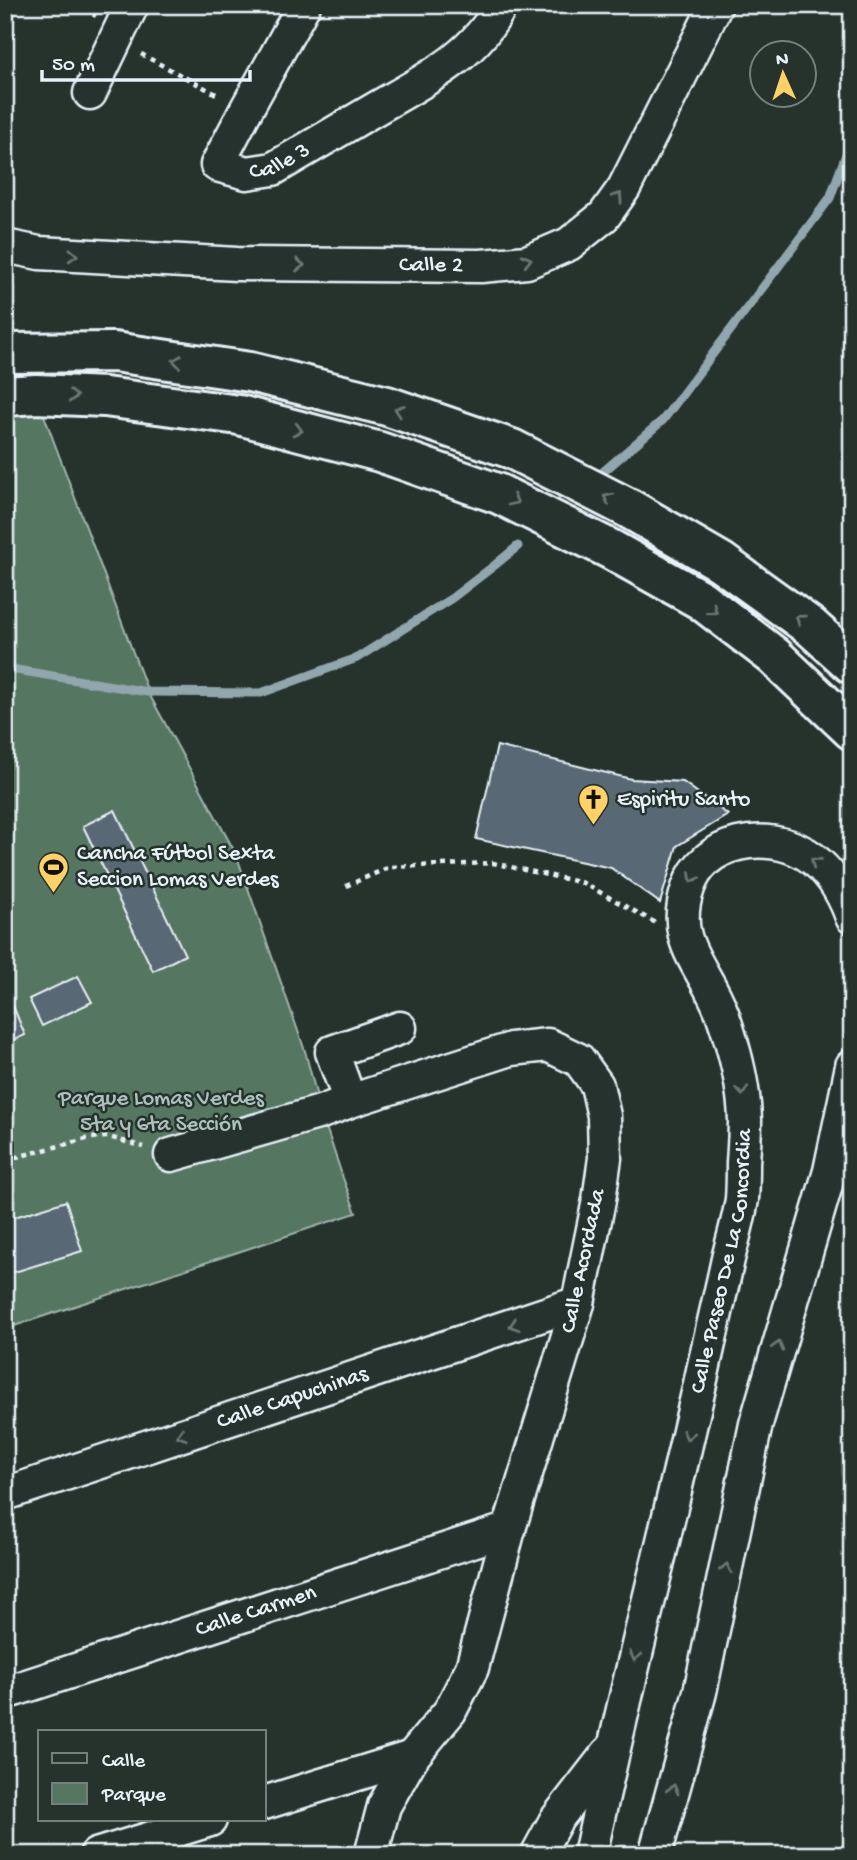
<svg xmlns="http://www.w3.org/2000/svg" width="857" height="1860" viewBox="0 0 857 1860" font-family="'Gochi Hand',sans-serif">
  <rect width="100%" height="100%" fill="#26332d"/>
  <filter id="ink" filterUnits="userSpaceOnUse"><feTurbulence type="fractalNoise" baseFrequency=".0143" numOctaves="2"/><feDisplacementMap in="SourceGraphic" scale="14" xChannelSelector="R" yChannelSelector="G"/><feConvolveMatrix kernelMatrix="1 2 1 2 8 2 1 2 1" color-interpolation-filters="sRGB"/></filter>
  <g filter="url(#ink)">
    <path fill="#557660" stroke="#9eb4ac" stroke-width="2" d="M 36,394 L 148,692 L 236,854 L 305,1051 L 321,1112 L 343,1178 L 356,1213 L 5,1329 L 5,396 Z"/>
    <g fill="none" stroke-linecap="round" stroke-linejoin="round">
      <path stroke="#92a6ae" stroke-width="9" d="M 596,478 L 663,420 L 830,198 L 852,138
        M 5,668 L 148,692 L 261,693 L 357,658 L 452,598 L 495,565 L 518,546"/>
    </g>
    <path fill="#596774" stroke="#e8f1f8" stroke-width="2" d="M 497,746 L 631,779 L 683,782 L 728,815 L 677,846 L 660,903 L 611,868 L 476,839 Z
      M 115,810 L 185,955 L 153,971 L 83,826 Z
      M 78,976 L 92,1002 L 42,1026 L 29,999 Z
      M 13,1006 L 25,1035 L 5,1044 L 5,1010 Z
      M 66,1201 L 82,1251 L 5,1275 L 5,1220 Z"/>
    <g fill="none" stroke-linecap="round" stroke-linejoin="round">
      <defs>
        <g id="minor">
          <path id="s1" d="M 304,5 L 246,110 L 217,165 L 247,173 L 273,169 C 307,149 341,129 375,109 C 423,81 475,57 501,5"/>
          <path d="M 90,93 L 132,5"/>
          <path id="s2" d="M 5,246 L 39,253 L 237,264 L 481,266 L 527,262 L 569,244 L 604,216 L 624,188 L 716,5"/>
          <path d="M 350,1101 L 332,1052 L 400,1028"/>
          <path d="M 171,1155 L 321,1112 L 350,1101 L 511,1049 L 548,1045 L 579,1060 L 597,1085 L 604,1116 L 605,1158 L 599,1200 L 578,1303 L 509,1529 L 472,1668 L 450,1711 L 412,1757 L 384,1806 L 371,1855"/>
          <path id="s3" d="M 5,1494 L 578,1303"/>
          <path id="s4" d="M 5,1693 L 509,1529"/>
          <path d="M 264,1803 L 412,1757"/>
          <path d="M 96,1855 L 210,1820"/>
          <path d="M 537,1855 L 556,1820 L 608,1753"/>
          <path id="s5" d="M 590,1855 C 624,1697 664,1541 700,1384 C 709,1342 719,1301 728,1259 C 733,1239 739,1219 742,1199 C 743,1187 743,1175 743,1163 C 744,1148 745,1134 745,1120 C 744,1083 734,1047 722,1013 C 705,966 669,943 688,888 C 704,840 766,830 806,854 C 830,869 843,892 852,917"/>
          <path d="M 655,1855 L 700,1692 L 756,1424 L 830,1171 L 852,1066"/>
        </g>
        <path id="highway" d="M 5,353 L 114,352 L 250,372 L 387,406 L 512,449 L 628,508 L 721,562 L 811,627 L 852,664
          M 5,396 L 36,394 L 105,397 L 239,415 L 380,452 L 499,494 L 610,549 L 701,600 L 774,656 L 852,730"/>
      </defs>
      <use href="#minor" stroke="#e8f1f8" stroke-width="37"/>
      <use href="#highway" stroke="#e8f1f8" stroke-width="44"/>
      <path stroke="#e8f1f8" stroke-width="4.5" stroke-dasharray="5 5" stroke-linecap="butt" d="M 75,5 L 96,16
        M 141,54 L 220,96
        M 346,886 L 390,867 L 493,863 L 583,883 L 656,923
        M 5,1160 L 90,1138 L 109,1137 L 144,1147"/>
      <use href="#minor" stroke="#26332d" stroke-width="32"/>
      <use href="#highway" stroke="#26332d" stroke-width="38"/>
    </g>
    <defs><path id="oneway-chevron" d="M-2-3.5L2.5 0L-2 3.5" fill="none" stroke-width="1.6" stroke-linecap="round" stroke-linejoin="round" transform="scale(1.75)"/></defs>
    <g stroke="#6a7674">
      <use href="#oneway-chevron" transform="translate(618 197) rotate(-55)"/>
      <use href="#oneway-chevron" transform="translate(73 255) rotate(3)"/>
      <use href="#oneway-chevron" transform="translate(527 260) rotate(-14)"/>
      <use href="#oneway-chevron" transform="translate(300 265) rotate(1)"/>
      <use href="#oneway-chevron" transform="translate(177 361) rotate(-172)"/>
      <use href="#oneway-chevron" transform="translate(73 396) rotate(2)"/>
      <use href="#oneway-chevron" transform="translate(399 410) rotate(-161)"/>
      <use href="#oneway-chevron" transform="translate(298 430) rotate(15)"/>
      <use href="#oneway-chevron" transform="translate(608 498) rotate(-153)"/>
      <use href="#oneway-chevron" transform="translate(514 501) rotate(26)"/>
      <use href="#oneway-chevron" transform="translate(713 610) rotate(37)"/>
      <use href="#oneway-chevron" transform="translate(800 619) rotate(-144)"/>
      <use href="#oneway-chevron" transform="translate(815 862) rotate(-141)"/>
      <use href="#oneway-chevron" transform="translate(693 878) rotate(119)"/>
      <use href="#oneway-chevron" transform="translate(742 1091) rotate(83)"/>
      <use href="#oneway-chevron" transform="translate(514 1325) rotate(162)"/>
      <use href="#oneway-chevron" transform="translate(778 1346) rotate(-74)"/>
      <use href="#oneway-chevron" transform="translate(181 1435) rotate(162)"/>
      <use href="#oneway-chevron" transform="translate(688 1435) rotate(103)"/>
      <use href="#oneway-chevron" transform="translate(726 1568) rotate(-78)"/>
      <use href="#oneway-chevron" transform="translate(635 1656) rotate(104)"/>
      <use href="#oneway-chevron" transform="translate(673 1789) rotate(-75)"/>
    </g>
  </g>
  <defs>
    <symbol id="church-pin" viewBox="-11 -11 22 30"><path d="M0 17L-7.5 6A9.5 9.5 0 1 1 7.5 6Z" fill="#ffd166" stroke="#26332d"/><path d="M-1.2-6h2.4v3.5h3.3v2.4h-3.3V6h-2.4V-.1h-3.3v-2.4h3.3Z" fill="#111"/></symbol>
    <symbol id="stadium-pin" viewBox="-11 -11 22 30"><path d="M0 17L-7.5 6A9.5 9.5 0 1 1 7.5 6Z" fill="#ffd166" stroke="#26332d"/><path d="M0-5a6.5 5 0 1 0 0 10a6.5 5 0 1 0 0-10ZM-3.5-1.8h7v3.6h-7Z" fill="#111"/></symbol>
  </defs>
  <g fill-rule="evenodd">
    <use href="#church-pin" x="576" y="782" width="35" height="47"/>
    <use href="#stadium-pin" x="36" y="850" width="35" height="47"/>
  </g>
  <g text-anchor="middle" dominant-baseline="central" stroke-width="5" stroke-linejoin="round" paint-order="stroke">
    <g font-size="23" fill="#e8f1f8" stroke="#26332d">
      <text stroke="none"><textPath href="#s1" startOffset="248">Calle 3</textPath></text>
      <text stroke="none"><textPath href="#s2" startOffset="427">Calle 2</textPath></text>
      <text transform="translate(584 1261) rotate(-78)">Calle Acordada</text>
      <text stroke="none"><textPath href="#s5" startOffset="609">Calle Paseo De La Concordia</textPath></text>
      <text stroke="none"><textPath href="#s3" startOffset="303">Calle Capuchinas</textPath></text>
      <text stroke="none"><textPath href="#s4" startOffset="264">Calle Carmen</textPath></text>
    </g>
    <g font-size="23" fill="#e8f1f8" stroke="#26332d" text-anchor="start">
      <text x="617" y="800">Espiritu Santo</text>
      <text x="77" y="854">Cancha Fútbol Sexta<tspan x="77" dy="26">Seccion Lomas Verdes</tspan></text>
    </g>
    <g font-size="23" fill="#adc0bb" stroke="#26332d">
      <text x="161" y="1099">Parque Lomas Verdes<tspan x="161" dy="26">5ta y 6ta Sección</tspan></text>
    </g>
  </g>
  <rect width="857" height="1860" fill="none" stroke="#26332d" stroke-width="28"/>
  <rect x="14" y="14" width="829" height="1832" fill="none" stroke="#e8f1f8" stroke-width="2.5" filter="url(#ink)"/>
  <rect x="38" y="1730" width="228" height="91" fill="#26332d" stroke="#747f7e" stroke-width="2"/>
  <rect x="52" y="1753" width="35" height="10" fill="#26332d" stroke="#747f7e" stroke-width="2"/>
  <text x="102" y="1766" font-size="21" fill="#e8f1f8">Calle</text>
  <rect x="52" y="1783" width="35" height="21" fill="#557660" stroke="#747f7e" stroke-width="2"/>
  <text x="102" y="1800" font-size="21" fill="#e8f1f8">Parque</text>
  <g transform="translate(783 74) rotate(357)"><circle r="33" fill="#26332d" stroke="#747f7e" stroke-width="2"/>
  <path d="M0-5L12 26L0 18L-12 26Z" fill="#ffd166"/>
  <text y="-10" font-size="19" font-weight="bold" text-anchor="middle" fill="#e8f1f8">N</text>
  </g>
  <path d="M42 70v10h208v-10" fill="none" stroke="#e8f1f8" stroke-width="3.5"/>
  <text x="52" y="70" font-size="21" fill="#e8f1f8" stroke="#26332d" stroke-width="5" paint-order="stroke">50 m</text>
</svg>
